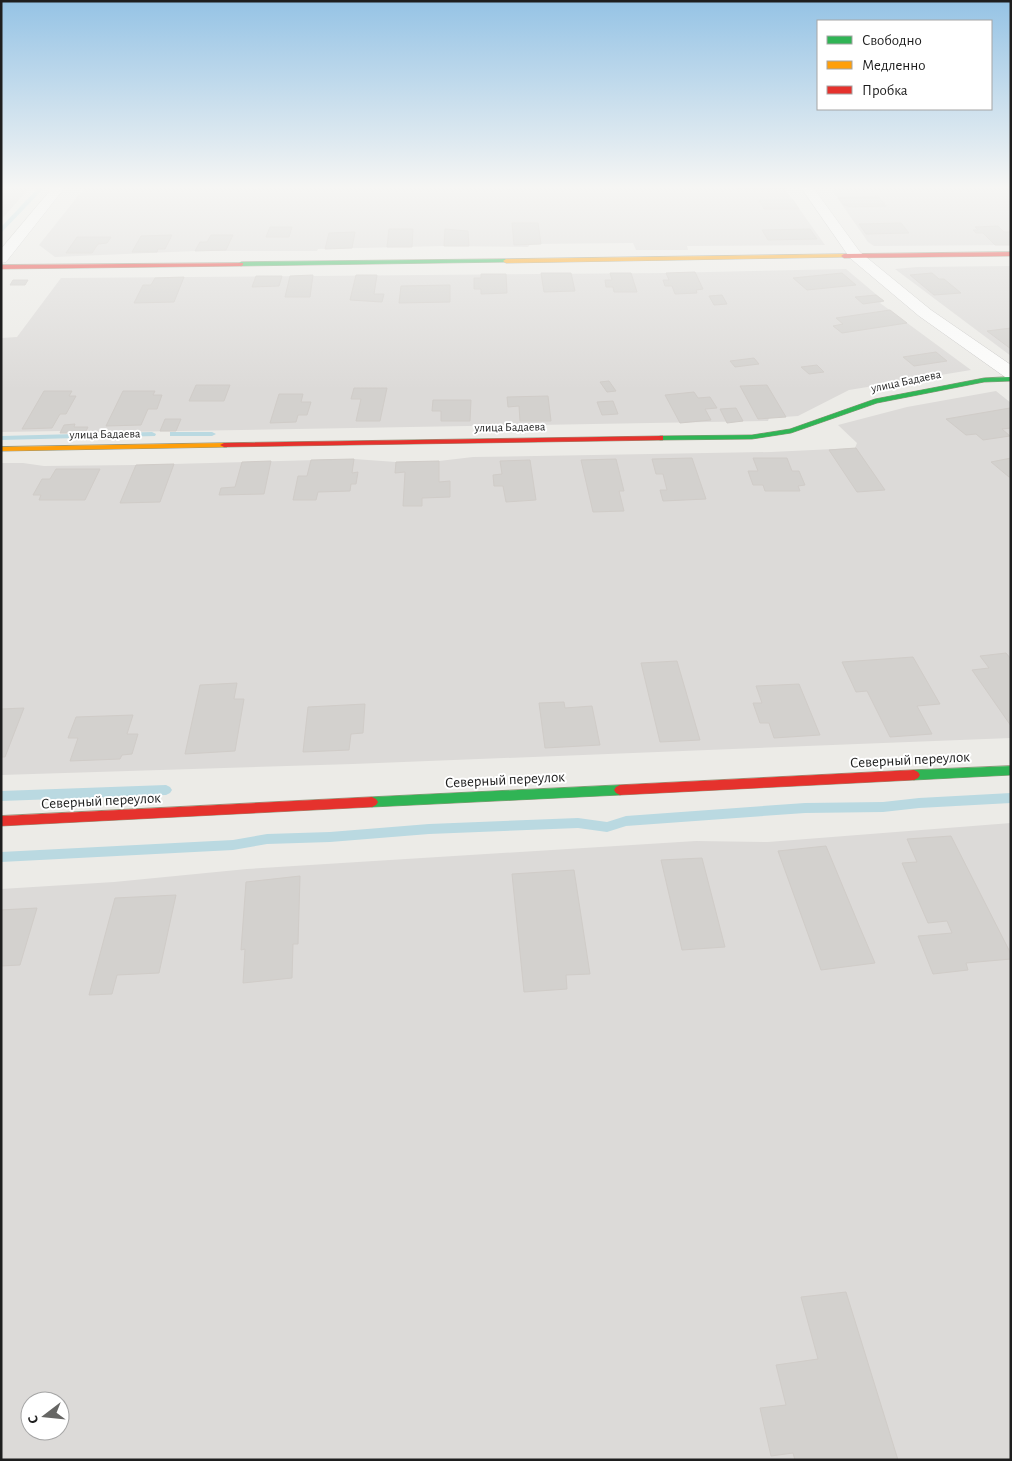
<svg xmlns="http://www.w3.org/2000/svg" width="1012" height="1461" viewBox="0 0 1012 1461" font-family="'Alegreya Sans',sans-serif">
  <rect width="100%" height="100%" fill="#ecebe7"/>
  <path fill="#dcdad8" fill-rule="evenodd" d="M 1,186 L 31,186 L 1,220 Z
    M 86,186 L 783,186 L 825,245 L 687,246 L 688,250 L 636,250 L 633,243 L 530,244 L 528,247 L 444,246 L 318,249 L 317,251 L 195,251 L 55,257 L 39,245 Z
    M 829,186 L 1011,186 L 1011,245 L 874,246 L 868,242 Z
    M 1011,266 L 1011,356 L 895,269 L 917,267 Z
    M 846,269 L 884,301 L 880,303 L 971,370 L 849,390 L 798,416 L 769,418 L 768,421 L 60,433 L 61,431 L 1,432 L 1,338 L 17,337 L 61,278 L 666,273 Z
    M 996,391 L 1011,403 L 1011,738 L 353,764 L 1,775 L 1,463 L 23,463 L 44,466 L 136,465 L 354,459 L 396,462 L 439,461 L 473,457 L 771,452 L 855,448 L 857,443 L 838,425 L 907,407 Z
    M 1011,823 L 1011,1460 L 1,1460 L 1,889 L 114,882 L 247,869 L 696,841 L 768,842 ZM 30,1401 L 60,1401 L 60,1431 L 30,1431 Z"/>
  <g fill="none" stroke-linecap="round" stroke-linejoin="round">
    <path fill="#bad9e1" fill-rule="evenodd" d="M 40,186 L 46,186 L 1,233 L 1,227 Z
      M 152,432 L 156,434 L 155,436 L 1,440 L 1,436 Z
      M 170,432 L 212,432 L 216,434 L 212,436 L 170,436 Z
      M 166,785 L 170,787 L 172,790 L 170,793 L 166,795 L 1,801 L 1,791 Z
      M 1011,793 L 1011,803 L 919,808 L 883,812 L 805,813 L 626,826 L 607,832 L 578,828 L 429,834 L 330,842 L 267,844 L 233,850 L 1,862 L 1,852 L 233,840 L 267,834 L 330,832 L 429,824 L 578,818 L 607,822 L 626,816 L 805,803 L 883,802 L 919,798 Z"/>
  </g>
  <path fill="#d3d1ce" stroke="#d0ccc8" d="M 735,186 L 783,186 L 786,189 L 737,190 Z
    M 878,196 L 886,206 L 852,207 L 844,205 L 838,198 Z
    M 759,200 L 793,200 L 799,209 L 764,209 Z
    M 512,223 L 538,223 L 541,244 L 514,245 Z
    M 901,223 L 909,233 L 866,234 L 859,224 Z
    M 998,226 L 1004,232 L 1011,232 L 1011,245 L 995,245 L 983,233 L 976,233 L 973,230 L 978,230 L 975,227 Z
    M 270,227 L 292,227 L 289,237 L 266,237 Z
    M 389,229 L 413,229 L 412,247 L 387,247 Z
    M 445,229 L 468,231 L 469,246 L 444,246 Z
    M 810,229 L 817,239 L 768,240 L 762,230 Z
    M 355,232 L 352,248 L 325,249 L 329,233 Z
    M 172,235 L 165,249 L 158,249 L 157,252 L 132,252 L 141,236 Z
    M 211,235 L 233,235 L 226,250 L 195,251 L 200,242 L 207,242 Z
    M 77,237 L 111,237 L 107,243 L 98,244 L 92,253 L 66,253 Z
    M 695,272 L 703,289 L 696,290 L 697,293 L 675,294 L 672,286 L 665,286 L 663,280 L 669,280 L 666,273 Z
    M 541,273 L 571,273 L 575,291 L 544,292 Z
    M 610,273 L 631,273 L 637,292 L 614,292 L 613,287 L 606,287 L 605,280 L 612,280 Z
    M 842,273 L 856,285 L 807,290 L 793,278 Z
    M 932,273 L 939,279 L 944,279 L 961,293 L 934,295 L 910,275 Z
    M 481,274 L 506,274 L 507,293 L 481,294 L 481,289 L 474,289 L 474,278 L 481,278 Z
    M 313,275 L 310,297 L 285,297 L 290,276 Z
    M 356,275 L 377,275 L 374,294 L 384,294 L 382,302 L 350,300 Z
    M 256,276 L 282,276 L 279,286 L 252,287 Z
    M 184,277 L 174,302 L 134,303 L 143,285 L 151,285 L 155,278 Z
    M 13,280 L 28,280 L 25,285 L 10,285 Z
    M 450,285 L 450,302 L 399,303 L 401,286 Z
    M 722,295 L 727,304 L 714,305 L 709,296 Z
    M 876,295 L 884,301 L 863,304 L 855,297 Z
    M 890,310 L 907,323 L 842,333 L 833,326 L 843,324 L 836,318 Z
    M 1011,328 L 1011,349 L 987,331 Z
    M 936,352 L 947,361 L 914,366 L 903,357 Z
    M 754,358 L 759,364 L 735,367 L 730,361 Z
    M 817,365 L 824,372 L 809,374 L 801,367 Z
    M 609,381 L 616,391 L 607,392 L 600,382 Z
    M 196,385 L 230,385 L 224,401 L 189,401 Z
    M 767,385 L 786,417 L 758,419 L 740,386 Z
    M 354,388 L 387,388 L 380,421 L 356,421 L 361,399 L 351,399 Z
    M 44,391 L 72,391 L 69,396 L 76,396 L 66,414 L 60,414 L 52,428 L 22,429 Z
    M 123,391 L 155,391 L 153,395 L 162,395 L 157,409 L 148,409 L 141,425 L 106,426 Z
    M 694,392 L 698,398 L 710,397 L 717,408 L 705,409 L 711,420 L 680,423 L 665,395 Z
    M 279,394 L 303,394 L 301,402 L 311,402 L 307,415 L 298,415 L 296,422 L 270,423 Z
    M 548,396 L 551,421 L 520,421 L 519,406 L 508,407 L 507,397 Z
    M 433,400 L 471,400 L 470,421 L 441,421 L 441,411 L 432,411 Z
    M 613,401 L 618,414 L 602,415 L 597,402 Z
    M 736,408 L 743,421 L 727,423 L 720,409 Z
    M 1010,408 L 1011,428 L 1002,429 L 1010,436 L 983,440 L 976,434 L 966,435 L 946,419 Z
    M 165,419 L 181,419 L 176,431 L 160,431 Z
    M 75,424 L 74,427 L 88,427 L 85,433 L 60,433 L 64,425 Z
    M 856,448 L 885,490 L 857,492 L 829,450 Z
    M 692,458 L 706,499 L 663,501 L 660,490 L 667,490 L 663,474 L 656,474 L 652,459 Z
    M 753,458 L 787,458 L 792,471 L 799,471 L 805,485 L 798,486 L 800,491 L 765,491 L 763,485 L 753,485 L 748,471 L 758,471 Z
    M 1011,458 L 1011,477 L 1009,477 L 991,462 Z
    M 354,459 L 352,473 L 358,472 L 356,484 L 351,484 L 350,491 L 318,492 L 316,500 L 293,500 L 298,476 L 307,476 L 311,460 Z
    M 616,459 L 624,491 L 619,491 L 624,511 L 593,512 L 581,460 Z
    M 530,460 L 536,500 L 506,502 L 503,486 L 494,486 L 493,475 L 502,474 L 500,461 Z
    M 271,461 L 264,494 L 219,495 L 221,488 L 235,487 L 242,462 Z
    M 439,461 L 439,482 L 450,481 L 450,497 L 422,498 L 422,506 L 403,506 L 405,472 L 395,473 L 396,462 Z
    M 174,464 L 160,502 L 120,503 L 136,465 Z
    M 56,469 L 100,469 L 85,500 L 39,500 L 41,495 L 33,495 L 42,479 L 50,479 Z
    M 1006,653 L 1011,659 L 1011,726 L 972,670 L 989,668 L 980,656 Z
    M 913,657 L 940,704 L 917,706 L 932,734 L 890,737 L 867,691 L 856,692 L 842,662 Z
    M 677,661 L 700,740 L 660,742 L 641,663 Z
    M 237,683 L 234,699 L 244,699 L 235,751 L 185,754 L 200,685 Z
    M 799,684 L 820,735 L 774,738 L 769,723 L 760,723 L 753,703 L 762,703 L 756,686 Z
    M 564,702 L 565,708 L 592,706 L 600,745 L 545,748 L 539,703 Z
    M 365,704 L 363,733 L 351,734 L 349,750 L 303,752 L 308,707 Z
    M 24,708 L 5,757 L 1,757 L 1,709 Z
    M 133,715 L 127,734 L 138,734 L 132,754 L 122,755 L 120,759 L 70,761 L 78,738 L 68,738 L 76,717 Z
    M 951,836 L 1011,954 L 1011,959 L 966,963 L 968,970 L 933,974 L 918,936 L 952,933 L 947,921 L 928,923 L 902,863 L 917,862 L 907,839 Z
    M 826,846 L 858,923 L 875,963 L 821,970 L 778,851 Z
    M 702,858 L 725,947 L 682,950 L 661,860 Z
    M 574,870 L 590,974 L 566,975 L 567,989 L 524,992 L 512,874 Z
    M 300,876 L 298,944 L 293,944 L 292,978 L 243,983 L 245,949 L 241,950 L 246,882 Z
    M 176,895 L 159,973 L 117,975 L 112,994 L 89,995 L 115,898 Z
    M 37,908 L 20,965 L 1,966 L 1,910 Z
    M 846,1292 L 898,1460 L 795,1460 L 793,1453 L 771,1456 L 760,1408 L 786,1405 L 776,1365 L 818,1359 L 801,1297 Z"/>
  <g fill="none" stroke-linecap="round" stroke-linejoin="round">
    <defs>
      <path id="street" d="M 54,186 L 66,186 L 6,262 L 1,263 L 1,249 Z
        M 800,186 L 812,186 L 860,252 L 931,310 L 1011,365 L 1011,378 L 1005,377 L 919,316 L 850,258 Z"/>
      <path id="fast" d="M 506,259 L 509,261 L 508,262 L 241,266 L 238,264 L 241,262 Z
        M 1011,377 L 1011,381 L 984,382 L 877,403 L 791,433 L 752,439 L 660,440 L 656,438 L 660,436 L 752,435 L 790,429 L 875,399 L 984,378 Z
        M 1011,766 L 1011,775 L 914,780 L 910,778 L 908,775 L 910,772 L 914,770 Z
        M 620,785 L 624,787 L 626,790 L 624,793 L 620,795 L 372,807 L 368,805 L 366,802 L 368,799 L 372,797 Z"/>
      <path id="slow" d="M 844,254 L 847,256 L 846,257 L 506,263 L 503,261 L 506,259 Z
        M 224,443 L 228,445 L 227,447 L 1,451 L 1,447 Z"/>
      <path id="jam" d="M 1011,252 L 1011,256 L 844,258 L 841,256 L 844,254 Z
        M 243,263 L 243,265 L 241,266 L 1,269 L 1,265 Z
        M 660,436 L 663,436 L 663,440 L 224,447 L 220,445 L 224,443 Z
        M 914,770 L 918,772 L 920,775 L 918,778 L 914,780 L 620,795 L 616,793 L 614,790 L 616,787 L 620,785 Z
        M 372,797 L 376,799 L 378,802 L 376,805 L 372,807 L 1,826 L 1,816 Z"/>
    </defs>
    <use href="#street" stroke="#c5c4c3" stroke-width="1"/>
    <use href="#fast" stroke="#95977e" stroke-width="1"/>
    <use href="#slow" stroke="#95977e" stroke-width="1"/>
    <use href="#jam" stroke="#95977e" stroke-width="1"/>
    <use href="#street" fill="#fcfcfb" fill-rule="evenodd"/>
    <use href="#fast" fill="#30b455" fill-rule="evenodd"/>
    <use href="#slow" fill="#ff9f0a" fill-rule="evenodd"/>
    <use href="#jam" fill="#e5322d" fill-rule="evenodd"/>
  </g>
  <linearGradient id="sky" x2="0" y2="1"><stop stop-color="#95c3e5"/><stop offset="0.48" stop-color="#f6f6f4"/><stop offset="1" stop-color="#f6f6f4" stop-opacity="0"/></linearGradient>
  <rect width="1012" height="390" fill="url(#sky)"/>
  <g text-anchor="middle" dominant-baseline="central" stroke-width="4" stroke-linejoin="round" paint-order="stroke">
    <g font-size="12" fill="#1e1e1e" stroke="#fff">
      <text transform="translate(906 381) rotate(-12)">улица Бадаева</text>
      <text transform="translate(510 427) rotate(-1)">улица Бадаева</text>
      <text transform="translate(105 434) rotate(-1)">улица Бадаева</text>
    </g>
    <g font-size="15" fill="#1e1e1e" stroke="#fff">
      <text transform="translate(910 760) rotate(-3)">Северный переулок</text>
      <text transform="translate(505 780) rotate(-3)">Северный переулок</text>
      <text transform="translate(101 801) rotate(-3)">Северный переулок</text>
    </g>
  </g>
  <rect width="1012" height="1461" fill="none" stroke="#1e1e1e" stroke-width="5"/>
  <rect x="817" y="20" width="175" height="90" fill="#ffffff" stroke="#a5a5a5"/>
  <rect x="827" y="36" width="25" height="8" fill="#30b455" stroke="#a5a5a5"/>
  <text x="862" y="45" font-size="15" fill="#1e1e1e">Свободно</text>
  <rect x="827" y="61" width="25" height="8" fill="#ff9f0a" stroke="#a5a5a5"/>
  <text x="862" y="70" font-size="15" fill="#1e1e1e">Медленно</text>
  <rect x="827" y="86" width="25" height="8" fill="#e5322d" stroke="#a5a5a5"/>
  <text x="862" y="95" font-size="15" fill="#1e1e1e">Пробка</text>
  <g transform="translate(45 1416) rotate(254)"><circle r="24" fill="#ffffff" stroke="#a5a5a5"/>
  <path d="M0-4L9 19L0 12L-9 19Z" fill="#666664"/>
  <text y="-8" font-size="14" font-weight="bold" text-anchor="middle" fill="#1e1e1e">С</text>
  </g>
</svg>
